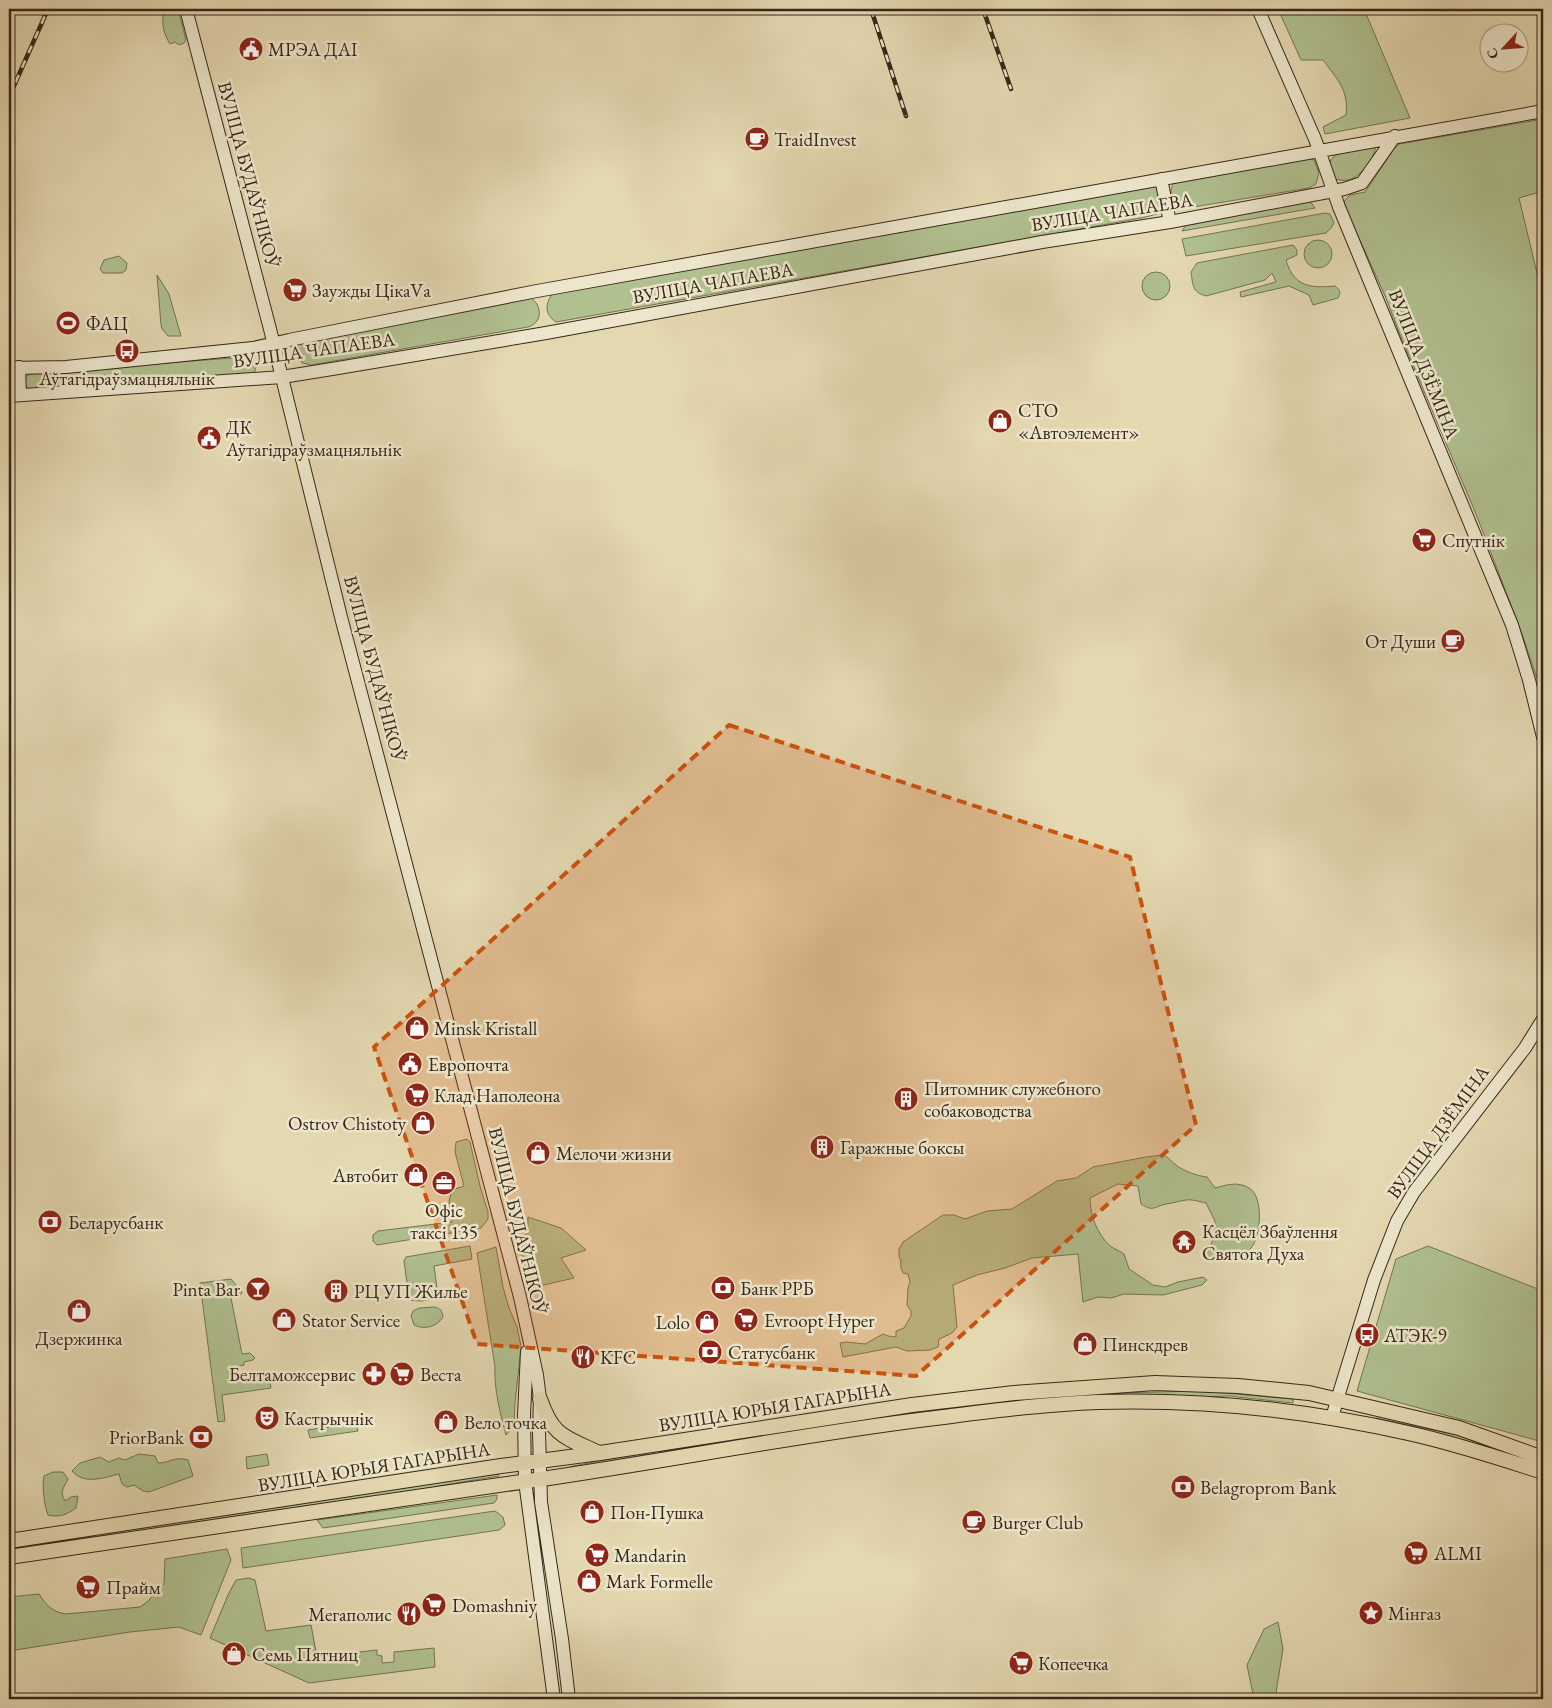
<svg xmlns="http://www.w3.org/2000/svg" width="1552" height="1708" viewBox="0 0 1552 1708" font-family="'EB Garamond',serif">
  <rect width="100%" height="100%" fill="#e4d8b1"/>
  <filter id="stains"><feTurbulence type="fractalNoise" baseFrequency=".004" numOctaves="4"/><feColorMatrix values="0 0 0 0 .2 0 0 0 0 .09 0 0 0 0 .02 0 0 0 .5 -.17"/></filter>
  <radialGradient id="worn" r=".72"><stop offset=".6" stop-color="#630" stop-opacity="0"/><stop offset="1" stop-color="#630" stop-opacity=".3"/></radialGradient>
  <path fill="#b0c08f" stroke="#747454" d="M 163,9 L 178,9 L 186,40 L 184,43 L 179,45 L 175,42 L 170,44 C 164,34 162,27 163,15 L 165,14 Z
    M 1278,9 L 1364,9 L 1410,118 L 1325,134 L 1323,127 L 1346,115 C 1349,90 1337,79 1323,60 L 1301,60 Z
    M 1543,119 L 1543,191 L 1519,198 L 1543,298 L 1543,696 L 1521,631 L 1476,514 L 1398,330 L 1386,298 L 1346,209 L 1344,201 L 1350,195 L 1365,192 L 1394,149 L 1399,144 Z
    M 1376,146 C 1374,159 1361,177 1348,180 C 1343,181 1340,180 1335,179 C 1334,175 1330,169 1330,164 C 1329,150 1365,148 1376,146 Z
    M 1308,158 L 1314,160 L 1319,173 L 1316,184 L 1309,188 L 1181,209 L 1176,208 C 1170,200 1169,191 1174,182 Z
    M 1153,186 L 1158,187 L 1161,211 L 1157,214 L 1142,218 L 556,322 C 544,314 545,303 553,293 Z
    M 1310,201 L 1315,208 L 1182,231 L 1186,225 Z
    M 1325,213 L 1330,214 L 1334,223 L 1331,228 L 1326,233 L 1186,256 L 1182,239 Z
    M1304 254a14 14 0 1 1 28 0a14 14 0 1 1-28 0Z
    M 1293,245 L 1297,250 L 1297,255 L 1286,260 C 1294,288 1312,288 1335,286 C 1340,290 1341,292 1338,298 L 1313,305 L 1309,295 L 1289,286 L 1241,297 L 1240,292 L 1276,282 L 1272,273 L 1265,280 L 1206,296 C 1192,292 1193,285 1191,272 L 1197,263 Z
    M 119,256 L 127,263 L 126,270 L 122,273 L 103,273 L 100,269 L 104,260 Z
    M1142 286a14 14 0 1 1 28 0a14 14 0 1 1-28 0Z
    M 157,275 L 169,294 L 181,336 L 168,336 L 162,329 L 161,325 Z
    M 531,298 C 542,305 543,323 528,327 L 311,365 L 302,363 L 297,345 L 299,342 Z
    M 245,357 L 253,361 L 256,367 L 254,374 L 28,389 L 26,387 L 25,377 L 33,373 Z
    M 467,1139 L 470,1142 L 480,1186 L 488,1212 L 488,1219 L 485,1223 L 481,1228 L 377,1245 L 373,1241 L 373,1235 L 378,1231 L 452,1222 L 449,1201 L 452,1190 L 464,1186 L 455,1152 L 456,1142 Z
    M 1163,1155 C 1170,1158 1170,1161 1176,1165 C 1183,1171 1198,1176 1207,1177 L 1215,1188 C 1226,1185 1238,1181 1249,1188 C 1264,1196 1261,1237 1251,1248 C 1246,1255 1238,1257 1231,1259 C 1221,1261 1213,1261 1205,1257 L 1214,1238 L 1215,1221 L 1206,1203 C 1200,1202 1192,1199 1186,1200 C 1180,1201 1173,1203 1166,1204 C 1153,1207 1154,1212 1141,1204 L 1138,1186 L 1118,1184 L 1090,1198 C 1090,1215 1097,1234 1110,1246 C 1114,1249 1120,1251 1124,1254 L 1129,1269 L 1153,1285 L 1165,1287 L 1178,1282 L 1203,1277 L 1207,1280 L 1202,1285 L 1163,1295 L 1124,1294 L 1111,1298 L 1098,1297 L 1083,1302 L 1078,1254 L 1032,1258 L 1005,1268 L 977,1275 L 953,1285 L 957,1327 L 952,1333 L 939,1339 L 938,1347 L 930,1350 L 907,1351 L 896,1347 L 843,1357 L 840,1343 L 846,1342 L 865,1344 L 883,1334 L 888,1336 L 896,1337 L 896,1331 L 904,1328 L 911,1316 L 911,1311 L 907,1305 L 908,1288 L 910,1282 L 908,1274 L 903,1273 C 901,1268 900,1266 901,1261 L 899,1256 L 899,1249 L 903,1242 L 943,1215 L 954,1215 L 965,1219 L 987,1211 L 1012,1209 L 1057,1181 L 1076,1178 L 1093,1167 L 1146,1157 Z
    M 528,1217 L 561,1228 L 586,1250 L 561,1258 L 574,1278 L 531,1288 L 518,1244 C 528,1237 528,1228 528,1217 Z
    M 470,1246 L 472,1259 L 434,1266 L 437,1288 L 436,1296 C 429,1301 420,1302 411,1300 L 409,1297 L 404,1261 L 406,1257 Z
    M 1428,1246 L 1543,1291 L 1543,1442 L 1357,1391 L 1396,1259 Z
    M 496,1247 L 503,1287 L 509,1308 L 517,1327 L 521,1346 L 515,1403 L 514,1426 L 506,1435 C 500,1412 494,1390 495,1367 L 477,1253 Z
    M 231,1279 L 242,1292 L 240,1296 L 231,1298 L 242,1354 L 250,1353 L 255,1358 L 253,1360 L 244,1362 L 244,1365 L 235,1367 L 236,1377 L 266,1374 L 270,1382 L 271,1388 L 222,1395 L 225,1421 L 218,1422 L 200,1283 Z
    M 434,1307 C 441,1308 442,1311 443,1317 C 437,1327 424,1330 414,1325 L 411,1316 L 413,1311 L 419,1308 Z
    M 1201,1391 L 1293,1399 L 1293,1403 L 1229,1396 L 1201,1397 L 1148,1395 L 569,1468 L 569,1467 L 652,1450 L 943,1409 L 1070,1394 Z
    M 1376,1418 L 1462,1436 L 1543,1464 L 1543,1466 L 1375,1421 Z
    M 356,1423 L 358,1431 L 310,1438 L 308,1430 Z
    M 139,1454 L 155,1456 L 158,1463 C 171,1463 173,1456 188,1460 L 193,1476 L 149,1492 L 143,1491 L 134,1485 L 127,1487 L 122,1484 L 119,1474 C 103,1478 84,1485 72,1471 L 80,1463 L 100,1457 L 109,1462 L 119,1458 L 125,1460 Z
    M 267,1454 L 269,1465 L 247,1469 L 246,1457 Z
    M 53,1472 L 63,1472 L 68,1479 C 64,1488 59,1491 65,1501 L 71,1497 L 78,1496 L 76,1508 C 68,1514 59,1518 48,1515 C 44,1504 42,1487 44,1476 Z
    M 498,1472 L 499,1476 L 438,1486 L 428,1490 L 9,1551 L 9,1547 L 241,1513 Z
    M 497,1495 L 497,1499 L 494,1503 L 323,1528 L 317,1520 Z
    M 495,1511 L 503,1517 L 505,1525 L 499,1530 L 243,1568 L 241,1548 Z
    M 227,1549 L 231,1560 L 201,1635 L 179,1627 L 130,1632 L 9,1651 L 9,1597 L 39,1594 C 46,1605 52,1612 66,1614 L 140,1607 L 147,1602 L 164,1584 L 165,1559 Z
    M 249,1578 L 255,1580 L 266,1631 L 311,1625 L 317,1657 L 377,1650 L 377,1655 L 382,1656 L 382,1663 L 394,1662 L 394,1652 L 434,1648 L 435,1667 L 309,1683 L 210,1638 L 228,1595 L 236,1580 Z
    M 1278,1622 L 1283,1649 L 1275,1699 L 1254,1699 L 1247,1665 L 1264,1629 Z"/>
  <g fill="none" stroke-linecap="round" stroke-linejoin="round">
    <defs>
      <path id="secondary" d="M 186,9 L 270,329 L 342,621 L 520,1297 L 537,1375 L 540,1399 L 539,1432 L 541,1502 L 562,1639 L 569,1699
        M 1258,9 L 1315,139 L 1339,207 L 1512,625 L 1529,680 L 1543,737
        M 1161,179 L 1170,222
        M 19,367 L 20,395
        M 9,368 L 66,367 L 253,348 L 289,340 L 537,291 L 1543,111
        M 9,396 L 282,377 L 332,369 L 546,333 L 1042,242 L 1170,222 L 1344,189 L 1362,183 L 1395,136
        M 527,1352 L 524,1415 L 525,1481 L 554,1699
        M 1332,1418 L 1337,1400 L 1374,1280 L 1397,1221 L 1414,1192 L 1525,1048 L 1543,1019"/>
      <path id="primary" d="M 540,1399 C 553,1437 565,1437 599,1453
        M 9,1541 L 501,1466 L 600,1453 L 912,1405 L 1014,1393 L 1155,1383 L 1238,1386 L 1309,1393 L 1459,1428 L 1543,1458
        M 9,1557 C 186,1530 364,1504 542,1479 C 671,1460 798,1435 927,1419 C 984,1412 1041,1404 1098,1402 C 1202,1399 1307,1410 1408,1433 C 1454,1443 1499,1458 1543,1472"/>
    </defs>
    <use href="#secondary" stroke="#372718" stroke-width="14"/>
    <use href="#primary" stroke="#372718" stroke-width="16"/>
    <use href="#secondary" stroke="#ede6cc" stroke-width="12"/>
    <use href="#primary" stroke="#e4d8b1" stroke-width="14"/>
    <defs>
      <path id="rail" d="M 871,9 L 906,116
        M 983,9 L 1011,89
        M 9,97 L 48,9"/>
    </defs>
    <use href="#rail" stroke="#372718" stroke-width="4.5"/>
    <use href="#rail" stroke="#ede6cc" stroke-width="2.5" stroke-dasharray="8" stroke-linecap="butt"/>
  </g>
  <path fill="#cd520e" fill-opacity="0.2" stroke="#cd520e" stroke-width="4" stroke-dasharray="10 6" stroke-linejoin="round" d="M 729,725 L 1130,857 L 1196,1125 L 916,1376 L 477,1344 L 374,1047 Z"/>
  <defs>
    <symbol id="civic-disc" viewBox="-11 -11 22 22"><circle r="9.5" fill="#8f2418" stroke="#ede6cc"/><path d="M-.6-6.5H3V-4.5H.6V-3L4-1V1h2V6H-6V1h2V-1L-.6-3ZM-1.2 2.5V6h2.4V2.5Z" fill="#fff"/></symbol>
    <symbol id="cafe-disc" viewBox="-11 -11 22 22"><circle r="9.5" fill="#8f2418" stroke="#ede6cc"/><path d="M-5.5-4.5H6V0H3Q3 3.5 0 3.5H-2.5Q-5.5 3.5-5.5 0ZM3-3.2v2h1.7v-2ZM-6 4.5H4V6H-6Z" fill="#fff"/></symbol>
    <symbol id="supermarket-disc" viewBox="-11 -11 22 22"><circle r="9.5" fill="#8f2418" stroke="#ede6cc"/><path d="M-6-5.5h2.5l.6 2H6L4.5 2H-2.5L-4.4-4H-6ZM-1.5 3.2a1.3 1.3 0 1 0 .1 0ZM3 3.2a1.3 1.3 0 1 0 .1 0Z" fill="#fff"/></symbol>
    <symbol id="stadium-disc" viewBox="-11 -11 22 22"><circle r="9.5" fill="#8f2418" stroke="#ede6cc"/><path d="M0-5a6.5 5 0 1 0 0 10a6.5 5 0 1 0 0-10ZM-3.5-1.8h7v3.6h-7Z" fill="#fff"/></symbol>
    <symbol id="bus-disc" viewBox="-11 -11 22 22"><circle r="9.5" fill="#8f2418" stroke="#ede6cc"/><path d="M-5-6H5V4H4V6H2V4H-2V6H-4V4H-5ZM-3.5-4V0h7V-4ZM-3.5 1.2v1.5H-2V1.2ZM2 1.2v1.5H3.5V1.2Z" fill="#fff"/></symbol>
    <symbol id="shop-disc" viewBox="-11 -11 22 22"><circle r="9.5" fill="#8f2418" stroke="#ede6cc"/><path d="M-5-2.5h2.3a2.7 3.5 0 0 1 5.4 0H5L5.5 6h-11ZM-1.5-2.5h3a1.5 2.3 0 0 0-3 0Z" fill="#fff"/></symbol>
    <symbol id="building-disc" viewBox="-11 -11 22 22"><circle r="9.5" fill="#8f2418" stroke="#ede6cc"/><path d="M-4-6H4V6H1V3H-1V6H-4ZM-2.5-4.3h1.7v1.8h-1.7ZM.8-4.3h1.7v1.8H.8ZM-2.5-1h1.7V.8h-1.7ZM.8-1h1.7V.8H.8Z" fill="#fff"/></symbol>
    <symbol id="office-disc" viewBox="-11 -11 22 22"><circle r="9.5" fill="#8f2418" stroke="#ede6cc"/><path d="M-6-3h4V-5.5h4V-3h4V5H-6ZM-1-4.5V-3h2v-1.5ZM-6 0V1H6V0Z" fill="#fff"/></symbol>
    <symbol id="bank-disc" viewBox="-11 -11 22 22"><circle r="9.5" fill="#8f2418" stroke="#ede6cc"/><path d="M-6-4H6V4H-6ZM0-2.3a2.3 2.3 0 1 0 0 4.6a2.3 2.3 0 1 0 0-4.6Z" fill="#fff"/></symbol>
    <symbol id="temple-disc" viewBox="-11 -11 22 22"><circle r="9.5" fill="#8f2418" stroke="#ede6cc"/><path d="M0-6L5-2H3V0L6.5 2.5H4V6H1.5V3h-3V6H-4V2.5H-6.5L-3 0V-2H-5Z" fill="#fff"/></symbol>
    <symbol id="bar-disc" viewBox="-11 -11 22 22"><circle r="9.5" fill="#8f2418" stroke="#ede6cc"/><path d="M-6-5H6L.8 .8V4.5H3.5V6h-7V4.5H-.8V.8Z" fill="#fff"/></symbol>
    <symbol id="restaurant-disc" viewBox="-11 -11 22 22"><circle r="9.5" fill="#8f2418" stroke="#ede6cc"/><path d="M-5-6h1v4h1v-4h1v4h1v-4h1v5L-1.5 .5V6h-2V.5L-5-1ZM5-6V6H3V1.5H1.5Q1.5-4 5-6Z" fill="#fff"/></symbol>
    <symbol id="pharmacy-disc" viewBox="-11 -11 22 22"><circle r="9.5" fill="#8f2418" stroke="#ede6cc"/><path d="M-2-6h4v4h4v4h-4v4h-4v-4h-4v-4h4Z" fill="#fff"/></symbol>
    <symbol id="theatre-disc" viewBox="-11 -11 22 22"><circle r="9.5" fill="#8f2418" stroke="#ede6cc"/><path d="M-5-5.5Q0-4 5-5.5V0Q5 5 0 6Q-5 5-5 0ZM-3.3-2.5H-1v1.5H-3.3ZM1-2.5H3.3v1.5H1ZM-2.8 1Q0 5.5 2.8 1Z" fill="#fff"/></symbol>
    <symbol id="sight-disc" viewBox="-11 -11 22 22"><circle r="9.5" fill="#8f2418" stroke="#ede6cc"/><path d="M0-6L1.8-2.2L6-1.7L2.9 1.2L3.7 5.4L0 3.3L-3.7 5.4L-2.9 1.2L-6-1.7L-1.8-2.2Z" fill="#fff"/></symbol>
  </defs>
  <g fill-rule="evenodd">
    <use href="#civic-disc" x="237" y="35" width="28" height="28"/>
    <use href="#cafe-disc" x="743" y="125" width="28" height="28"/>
    <use href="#supermarket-disc" x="281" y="276" width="28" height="28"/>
    <use href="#stadium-disc" x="54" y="309" width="28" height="28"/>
    <use href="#bus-disc" x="113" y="337" width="28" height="28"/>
    <use href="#shop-disc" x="986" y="407" width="28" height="28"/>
    <use href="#civic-disc" x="195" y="424" width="28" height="28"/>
    <use href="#supermarket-disc" x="1410" y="526" width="28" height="28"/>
    <use href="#cafe-disc" x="1439" y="627" width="28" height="28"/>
    <use href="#shop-disc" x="403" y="1014" width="28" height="28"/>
    <use href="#civic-disc" x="396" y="1050" width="28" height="28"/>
    <use href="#supermarket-disc" x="403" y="1081" width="28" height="28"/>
    <use href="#building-disc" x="892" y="1085" width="28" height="28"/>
    <use href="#shop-disc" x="409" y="1109" width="28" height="28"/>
    <use href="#building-disc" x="808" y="1133" width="28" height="28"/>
    <use href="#shop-disc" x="524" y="1139" width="28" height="28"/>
    <use href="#shop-disc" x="402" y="1161" width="28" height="28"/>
    <use href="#office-disc" x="430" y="1169" width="28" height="28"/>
    <use href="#bank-disc" x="36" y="1208" width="28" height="28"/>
    <use href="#temple-disc" x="1170" y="1228" width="28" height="28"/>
    <use href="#bank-disc" x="709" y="1274" width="28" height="28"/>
    <use href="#bar-disc" x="244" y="1275" width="28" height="28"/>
    <use href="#building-disc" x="322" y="1277" width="28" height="28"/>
    <use href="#shop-disc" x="65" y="1297" width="28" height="28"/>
    <use href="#shop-disc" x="270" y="1306" width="28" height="28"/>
    <use href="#supermarket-disc" x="732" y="1306" width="28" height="28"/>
    <use href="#shop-disc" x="693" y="1308" width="28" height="28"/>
    <use href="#bus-disc" x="1353" y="1321" width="28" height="28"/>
    <use href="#shop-disc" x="1071" y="1330" width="28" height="28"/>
    <use href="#bank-disc" x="696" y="1338" width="28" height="28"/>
    <use href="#restaurant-disc" x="569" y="1343" width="28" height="28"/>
    <use href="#pharmacy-disc" x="360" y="1360" width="28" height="28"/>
    <use href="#supermarket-disc" x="388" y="1360" width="28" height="28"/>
    <use href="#theatre-disc" x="253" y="1404" width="28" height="28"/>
    <use href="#shop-disc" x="432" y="1408" width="28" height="28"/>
    <use href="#bank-disc" x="187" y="1423" width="28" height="28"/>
    <use href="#bank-disc" x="1169" y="1473" width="28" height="28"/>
    <use href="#shop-disc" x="578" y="1498" width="28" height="28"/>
    <use href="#cafe-disc" x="960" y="1508" width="28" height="28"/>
    <use href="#supermarket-disc" x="1402" y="1539" width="28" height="28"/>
    <use href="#supermarket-disc" x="583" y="1541" width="28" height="28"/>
    <use href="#shop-disc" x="575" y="1567" width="28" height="28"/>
    <use href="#supermarket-disc" x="74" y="1573" width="28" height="28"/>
    <use href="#supermarket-disc" x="420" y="1591" width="28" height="28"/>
    <use href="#sight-disc" x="1357" y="1599" width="28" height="28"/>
    <use href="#restaurant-disc" x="395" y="1600" width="28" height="28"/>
    <use href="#shop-disc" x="220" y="1640" width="28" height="28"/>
    <use href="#supermarket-disc" x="1007" y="1649" width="28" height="28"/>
  </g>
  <g text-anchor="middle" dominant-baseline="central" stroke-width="5" stroke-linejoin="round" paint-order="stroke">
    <g font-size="19" fill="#372718" stroke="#ede6cc" text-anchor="start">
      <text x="268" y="49">МРЭА ДАІ</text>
      <text x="774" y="139">TraidInvest</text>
      <text x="312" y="290">Заужды ЦікаVа</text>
      <text x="86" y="323">ФАЦ</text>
      <text x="127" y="378" text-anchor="middle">Аўтагідраўзмацняльнік</text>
      <text x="1018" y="410">СТО<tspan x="1018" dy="22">«Автоэлемент»</tspan></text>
      <text x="226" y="427">ДК<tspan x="226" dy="22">Аўтагідраўзмацняльнік</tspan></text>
      <text x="1442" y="540">Спутнік</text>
      <text x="1436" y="641" text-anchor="end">От Души</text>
      <text x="434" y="1028">Minsk Kristall</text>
      <text x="428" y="1064">Европочта</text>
      <text x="924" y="1088">Питомник служебного<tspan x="924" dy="22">собаководства</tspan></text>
      <text x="434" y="1095">Клад Наполеона</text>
      <text x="406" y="1123" text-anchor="end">Ostrov Chistoty</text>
      <text x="840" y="1147">Гаражные боксы</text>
      <text x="556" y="1153">Мелочи жизни</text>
      <text x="398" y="1175" text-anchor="end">Автобит</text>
      <text x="444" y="1210" text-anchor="middle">Офіс<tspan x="444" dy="22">таксі 135</tspan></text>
      <text x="68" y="1222">Беларусбанк</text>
      <text x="1202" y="1231">Касцёл Збаўлення<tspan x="1202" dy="22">Святога Духа</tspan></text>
      <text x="740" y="1288">Банк РРБ</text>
      <text x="240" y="1289" text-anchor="end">Pinta Bar</text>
      <text x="354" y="1291">РЦ УП Жилье</text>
      <text x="302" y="1320">Stator Service</text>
      <text x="764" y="1320">Evroopt Hyper</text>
      <text x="690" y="1322" text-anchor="end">Lolo</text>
      <text x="1384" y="1335">АТЭК-9</text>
      <text x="79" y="1338" text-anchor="middle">Дзержинка</text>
      <text x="1102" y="1344">Пинскдрев</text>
      <text x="728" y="1352">Статусбанк</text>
      <text x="600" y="1357">KFC</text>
      <text x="356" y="1374" text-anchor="end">Белтаможсервис</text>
      <text x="420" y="1374">Веста</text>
      <text x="284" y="1418">Кастрычнік</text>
      <text x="464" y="1422">Вело точка</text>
      <text x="184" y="1437" text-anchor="end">PriorBank</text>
      <text x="1200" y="1487">Belagroprom Bank</text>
      <text x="610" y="1512">Пон-Пушка</text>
      <text x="992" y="1522">Burger Club</text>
      <text x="1434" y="1553">ALMI</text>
      <text x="614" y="1555">Mandarin</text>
      <text x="606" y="1581">Mark Formelle</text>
      <text x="106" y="1587">Прайм</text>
      <text x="452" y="1605">Domashniy</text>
      <text x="1388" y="1613">Мінгаз</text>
      <text x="392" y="1614" text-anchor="end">Мегаполис</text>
      <text x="252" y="1654">Семь Пятниц</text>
      <text x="1038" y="1663">Копеечка</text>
    </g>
    <g font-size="19" fill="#372718" stroke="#ede6cc">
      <text transform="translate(249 175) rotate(75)">ВУЛІЦА БУДАЎНІКОЎ</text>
      <text transform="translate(1112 212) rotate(-9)">ВУЛІЦА ЧАПАЕВА</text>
      <text transform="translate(713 283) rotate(-10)">ВУЛІЦА ЧАПАЕВА</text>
      <text transform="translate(314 350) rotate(-8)">ВУЛІЦА ЧАПАЕВА</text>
      <text transform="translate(1424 364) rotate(68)">ВУЛІЦА ДЗЁМІНА</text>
      <text transform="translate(375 669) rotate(75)">ВУЛІЦА БУДАЎНІКОЎ</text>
      <text transform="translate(1438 1132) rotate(-54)">ВУЛІЦА ДЗЁМІНА</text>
      <text transform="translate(518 1221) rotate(76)">ВУЛІЦА БУДАЎНІКОЎ</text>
      <text transform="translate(775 1407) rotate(-9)">ВУЛІЦА ЮРЫЯ ГАГАРЫНА</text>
      <text transform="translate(374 1467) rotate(-9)">ВУЛІЦА ЮРЫЯ ГАГАРЫНА</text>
    </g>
  </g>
  <rect width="1552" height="1708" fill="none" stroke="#e4d8b1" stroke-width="30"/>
  <rect x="10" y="10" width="1532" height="1688" fill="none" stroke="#372718" stroke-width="2.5"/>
  <rect x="15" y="15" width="1522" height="1678" fill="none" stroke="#372718"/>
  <g transform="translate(1504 48) rotate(244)"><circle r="24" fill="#ede6cc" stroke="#a49a84"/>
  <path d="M0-4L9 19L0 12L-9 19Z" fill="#8f2418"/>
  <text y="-8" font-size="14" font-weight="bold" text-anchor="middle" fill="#372718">С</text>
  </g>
  <rect width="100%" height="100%" filter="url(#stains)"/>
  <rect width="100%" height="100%" fill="url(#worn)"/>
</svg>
